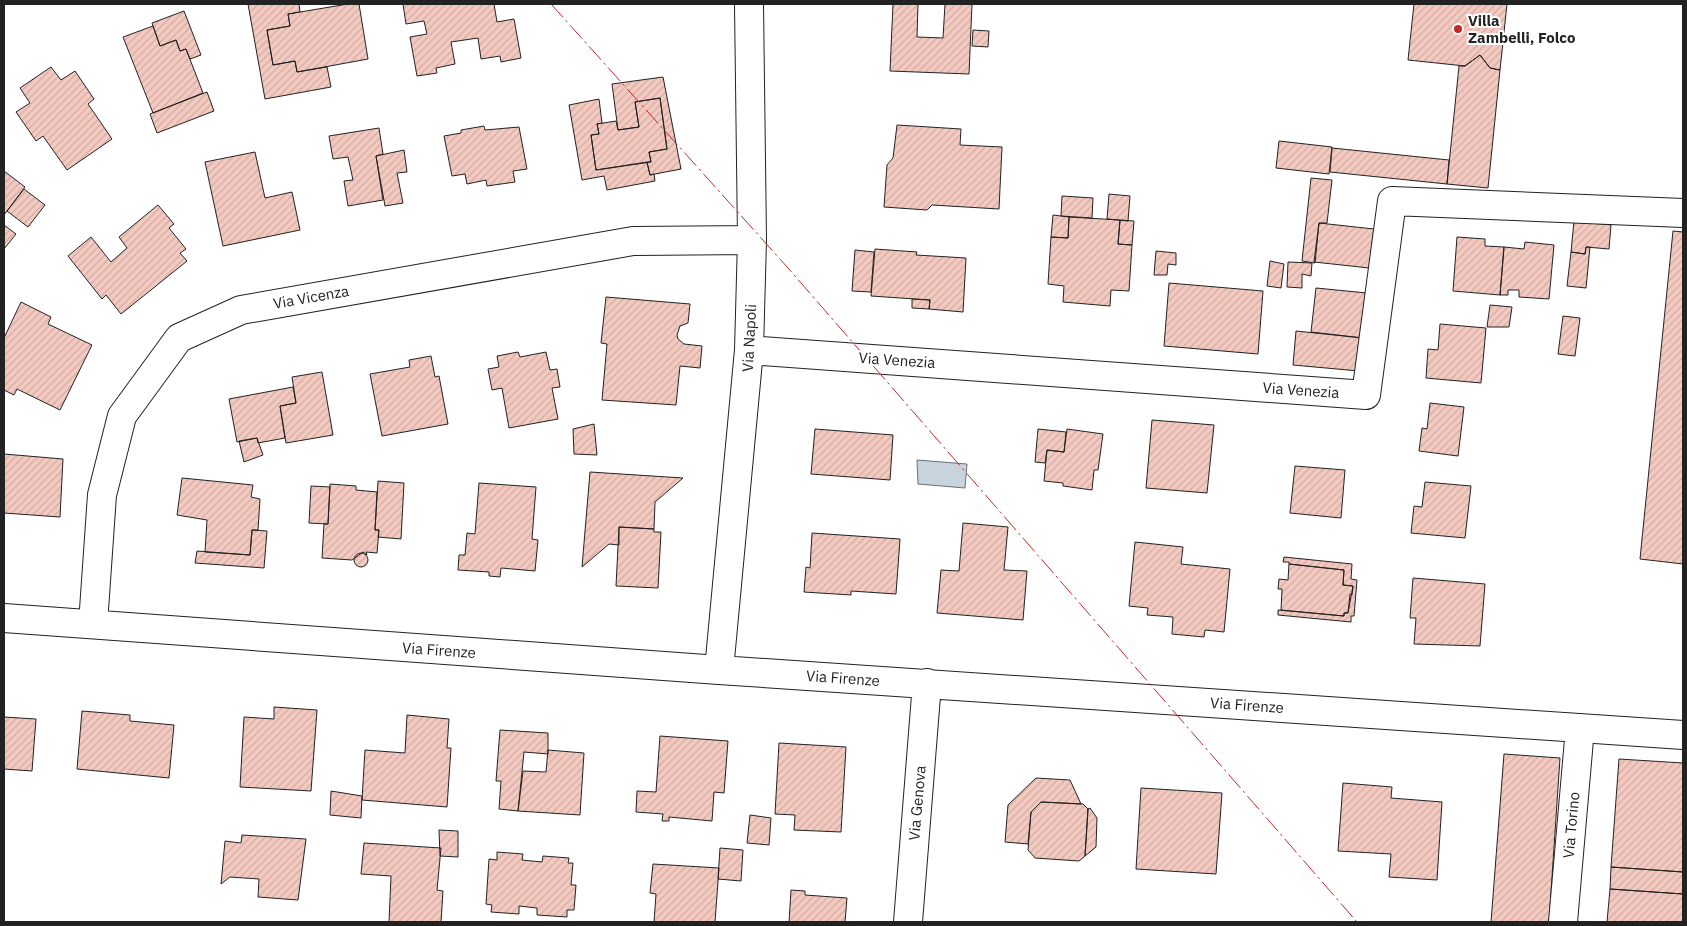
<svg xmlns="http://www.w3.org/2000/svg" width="1687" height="926" viewBox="0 0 1687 926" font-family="'IBM Plex Sans',sans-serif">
  <defs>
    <pattern id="building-hatch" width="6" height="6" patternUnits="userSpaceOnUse" patternTransform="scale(1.25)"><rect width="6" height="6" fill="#f3c9c0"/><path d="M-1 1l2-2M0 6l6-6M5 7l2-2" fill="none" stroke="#d0aca5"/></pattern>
  </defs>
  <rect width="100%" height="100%" fill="#fff"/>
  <path fill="#c7d3dd" stroke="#6f6f6f" d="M 917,460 L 967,464 L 965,488 L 918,484 Z"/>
  <path fill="url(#building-hatch)" stroke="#222" d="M 248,4 L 299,4 L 300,12 L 288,14 L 290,26 L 267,30 L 273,65 L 295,61 L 297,72 L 327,67 L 331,87 L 265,99 Z
    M 348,4 L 359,4 L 368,59 L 297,72 L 295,61 L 273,65 L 267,30 L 290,26 L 288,14 Z
    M 403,4 L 494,4 L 497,22 L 514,19 L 521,58 L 501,62 L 500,56 L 481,59 L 478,38 L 451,42 L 455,64 L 436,68 L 437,73 L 417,76 L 410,37 L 427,34 L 424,21 L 406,24 Z
    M 893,4 L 918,4 L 917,37 L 943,38 L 945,4 L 972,4 L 969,74 L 890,71 Z
    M 1414,4 L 1507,4 L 1500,70 L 1490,68 L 1480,55 L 1465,66 L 1408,60 Z
    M 184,11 L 201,55 L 190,59 L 186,49 L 180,51 L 176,40 L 160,46 L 152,23 Z
    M 153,26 L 160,46 L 176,40 L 180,51 L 186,49 L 203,93 L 153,113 L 123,37 Z
    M 973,30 L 989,31 L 988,47 L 972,46 Z
    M 1480,55 L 1490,68 L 1500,70 L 1488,188 L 1447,184 L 1459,66 L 1465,66 Z
    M 51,67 L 61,80 L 75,71 L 94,99 L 88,104 L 112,139 L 67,170 L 43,136 L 36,141 L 16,112 L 30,103 L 20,88 Z
    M 663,77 L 681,169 L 650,175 L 647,162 L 651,162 L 649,152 L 667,149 L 660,98 L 635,102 L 639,127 L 618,130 L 612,84 Z
    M 207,92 L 214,111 L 157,133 L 150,114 Z
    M 660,98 L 667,149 L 649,152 L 651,162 L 596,170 L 591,135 L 599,134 L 597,124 L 616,121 L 618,130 L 639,127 L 635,102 Z
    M 599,99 L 602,123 L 597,124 L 599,134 L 591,135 L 596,170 L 647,162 L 650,175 L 654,174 L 655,181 L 607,190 L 604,176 L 582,180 L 569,105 Z
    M 897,125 L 961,129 L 960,145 L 1002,147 L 999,209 L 932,205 L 927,210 L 884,207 L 887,165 L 893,158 Z
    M 484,126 L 485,130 L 519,127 L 527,169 L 513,171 L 515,182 L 487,186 L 486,180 L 467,184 L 465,174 L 452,176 L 444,136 L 461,133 L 461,130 Z
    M 379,128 L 383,154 L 376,156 L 383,200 L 348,206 L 344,181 L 353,180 L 348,157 L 333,159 L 329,136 Z
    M 1279,141 L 1332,147 L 1329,174 L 1276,168 Z
    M 1332,148 L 1449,160 L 1447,184 L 1330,172 Z
    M 404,150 L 407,172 L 397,173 L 403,203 L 385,206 L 376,156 Z
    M 255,152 L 265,198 L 292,192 L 300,230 L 223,246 L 205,162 Z
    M 4,171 L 25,187 L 4,215 Z
    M 1311,178 L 1332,180 L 1327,223 L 1319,223 L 1315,263 L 1302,261 Z
    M 24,189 L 45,205 L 28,227 L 7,211 Z
    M 1109,194 L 1130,196 L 1128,221 L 1107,219 Z
    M 1062,196 L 1093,198 L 1092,218 L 1061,216 Z
    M 158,205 L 174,224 L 169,228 L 186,249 L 180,253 L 187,261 L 121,314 L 106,295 L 102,299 L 68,256 L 91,237 L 111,262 L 127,248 L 119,237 Z
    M 1053,215 L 1069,217 L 1068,238 L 1051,237 Z
    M 1069,217 L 1120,220 L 1118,244 L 1132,245 L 1129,291 L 1111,290 L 1110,306 L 1063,302 L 1064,286 L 1048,284 L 1051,237 L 1068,238 Z
    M 1120,220 L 1134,221 L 1132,245 L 1118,244 Z
    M 1574,221 L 1611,225 L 1609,249 L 1586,247 L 1585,254 L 1571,252 Z
    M 1319,223 L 1374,229 L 1369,268 L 1314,262 Z
    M 4,225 L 16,234 L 4,249 Z
    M 1673,231 L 1683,232 L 1683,564 L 1640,559 Z
    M 1457,237 L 1485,239 L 1485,246 L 1504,247 L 1500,295 L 1453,291 Z
    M 1525,242 L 1554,245 L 1549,299 L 1519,297 L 1519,290 L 1508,290 L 1508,295 L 1500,295 L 1504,247 L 1524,249 Z
    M 1586,247 L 1590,247 L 1586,288 L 1567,286 L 1571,252 L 1585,254 Z
    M 875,249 L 917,252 L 916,255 L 966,258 L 963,312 L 929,309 L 930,300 L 871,296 Z
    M 855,250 L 874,252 L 871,292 L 852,291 Z
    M 1156,251 L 1176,253 L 1176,265 L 1168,264 L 1167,275 L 1154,275 Z
    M 1270,261 L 1284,264 L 1281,288 L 1267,286 Z
    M 1288,262 L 1312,263 L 1311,276 L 1302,274 L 1302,288 L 1287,287 Z
    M 1169,283 L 1263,291 L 1258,354 L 1164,346 Z
    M 1316,288 L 1367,293 L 1363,338 L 1311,332 Z
    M 606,297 L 690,304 L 688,323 L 680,326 L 677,335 L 678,339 L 684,344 L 702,346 L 700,368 L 680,366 L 676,405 L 602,400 L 607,344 L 601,343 Z
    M 912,299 L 930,300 L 929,309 L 912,308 Z
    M 21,302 L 51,317 L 48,324 L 92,345 L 60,410 L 17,389 L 14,395 L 4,390 L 4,338 Z
    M 1490,305 L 1512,307 L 1509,327 L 1487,327 Z
    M 1563,316 L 1580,318 L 1575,356 L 1558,354 Z
    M 1440,324 L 1486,328 L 1481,383 L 1426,378 L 1428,349 L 1438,350 Z
    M 1296,331 L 1363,338 L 1359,371 L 1293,365 Z
    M 518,352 L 520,357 L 546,352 L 550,370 L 557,369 L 560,387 L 552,388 L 558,419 L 509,428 L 502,388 L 492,390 L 488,369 L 499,367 L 497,356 Z
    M 431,356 L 435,377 L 439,376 L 448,424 L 382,436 L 370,374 L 410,367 L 409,360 Z
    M 322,372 L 333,435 L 286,443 L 280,406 L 296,403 L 292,377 Z
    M 293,387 L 296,403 L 280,406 L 285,438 L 258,443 L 257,438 L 237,442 L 229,399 Z
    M 1430,403 L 1464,407 L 1458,456 L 1419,451 L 1422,428 L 1427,429 Z
    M 1152,420 L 1214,425 L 1207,493 L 1146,488 Z
    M 594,424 L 597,455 L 574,454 L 573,429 Z
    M 815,429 L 893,435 L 890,480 L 811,474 Z
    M 1038,429 L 1066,432 L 1064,452 L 1047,450 L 1045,463 L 1035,462 Z
    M 1067,429 L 1103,434 L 1098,470 L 1094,470 L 1092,490 L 1063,486 L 1063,483 L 1044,481 L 1047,450 L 1064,452 Z
    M 257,438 L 263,455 L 244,462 L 239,441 Z
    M 4,454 L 63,459 L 60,517 L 4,513 L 4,516 Z
    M 1295,466 L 1345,470 L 1341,518 L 1290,513 Z
    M 590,472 L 683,478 L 655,502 L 654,529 L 619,527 L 619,545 L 609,544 L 582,567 Z
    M 182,478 L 253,485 L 251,497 L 260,499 L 258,530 L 252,530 L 250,555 L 205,552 L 207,520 L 177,515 Z
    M 378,481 L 404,483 L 401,539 L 378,537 L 379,530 L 375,530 Z
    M 1425,482 L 1471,486 L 1465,538 L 1411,533 L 1414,506 L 1422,507 Z
    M 479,483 L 536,487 L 532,539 L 538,540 L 535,571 L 501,568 L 500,577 L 489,576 L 489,572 L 458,570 L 459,555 L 465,555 L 467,533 L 475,534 Z
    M 330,484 L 356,486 L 356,490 L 377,492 L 375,530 L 379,530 L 377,553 L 366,552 L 367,555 L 363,552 L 352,560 L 322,558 L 324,524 L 328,524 Z
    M 311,486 L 330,487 L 328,524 L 309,523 Z
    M 963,523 L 1008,527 L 1004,570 L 1027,571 L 1023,620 L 937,613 L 941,570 L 959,571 Z
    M 619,527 L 654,529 L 654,532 L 661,532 L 658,588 L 616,586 Z
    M 252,530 L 267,531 L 264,568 L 195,563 L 197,551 L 250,555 Z
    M 812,533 L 900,539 L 896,594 L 851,591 L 851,595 L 804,592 L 806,567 L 810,568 Z
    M 1135,542 L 1183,547 L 1181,564 L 1230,569 L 1224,632 L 1205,630 L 1204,637 L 1172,634 L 1173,617 L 1147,615 L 1148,608 L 1129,606 Z
    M354 560a7 7 0 1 1 14 0a7 7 0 1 1-14 0Z
    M 1284,557 L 1352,564 L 1351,579 L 1357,580 L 1354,616 L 1351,616 L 1351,622 L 1278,615 L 1278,610 L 1344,616 L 1344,613 L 1348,613 L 1350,594 L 1352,595 L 1353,586 L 1343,585 L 1344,570 L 1289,564 L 1289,562 L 1283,562 Z
    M 1289,564 L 1344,570 L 1343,585 L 1353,586 L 1348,613 L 1344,613 L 1344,616 L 1281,610 L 1282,589 L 1278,589 L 1279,579 L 1288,580 Z
    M 1413,578 L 1485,584 L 1480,646 L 1414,644 L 1416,618 L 1410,618 Z
    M 274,707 L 317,710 L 311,791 L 240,787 L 244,717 L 274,719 Z
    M 82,711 L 130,715 L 130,721 L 174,725 L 169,778 L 77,769 Z
    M 407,715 L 449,719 L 447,748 L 451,748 L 447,807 L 362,800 L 365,750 L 405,753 Z
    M 4,717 L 36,719 L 32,771 L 4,769 Z
    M 500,730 L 548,733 L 548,754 L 524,752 L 518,811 L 499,809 L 501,781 L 496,781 Z
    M 660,736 L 728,741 L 724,793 L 714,792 L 712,821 L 669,817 L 669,821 L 662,821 L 663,814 L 636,812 L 637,791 L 656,792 Z
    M 779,743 L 846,747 L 841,832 L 794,830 L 795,815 L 775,814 Z
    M 548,750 L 584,753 L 580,815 L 518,811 L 523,771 L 546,772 Z
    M 1504,754 L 1560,758 L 1549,922 L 1491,922 Z
    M 1619,759 L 1683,763 L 1683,872 L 1611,867 Z
    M 1036,778 L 1070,780 L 1081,804 L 1041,802 L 1031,812 L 1028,844 L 1005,842 L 1008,805 Z
    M 1343,783 L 1392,787 L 1391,798 L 1442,802 L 1437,880 L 1389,877 L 1391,854 L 1338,851 Z
    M 1141,788 L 1222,793 L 1216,874 L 1136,869 Z
    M 331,791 L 362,796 L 361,818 L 330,815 Z
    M 1041,802 L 1083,804 L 1088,809 L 1085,856 L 1079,861 L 1035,858 L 1028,850 L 1031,812 Z
    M 1090,808 L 1097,818 L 1096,847 L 1085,856 L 1088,809 Z
    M 750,815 L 771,818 L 769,845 L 747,843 Z
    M 439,830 L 458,831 L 458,857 L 440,856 Z
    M 242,835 L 306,839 L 298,900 L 258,897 L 259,879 L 230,877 L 221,884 L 225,841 L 241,843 Z
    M 364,843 L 441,848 L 437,890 L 443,891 L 441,922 L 389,922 L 391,876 L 361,874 Z
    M 720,848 L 743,850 L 741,881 L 718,879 Z
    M 497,852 L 523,854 L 522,860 L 542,862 L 543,856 L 569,858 L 568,863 L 573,863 L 571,885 L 576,885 L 574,910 L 567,910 L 567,917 L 537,915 L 537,908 L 519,906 L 519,914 L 491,912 L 492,905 L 486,904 L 489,859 L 497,860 Z
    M 653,864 L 719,868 L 715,922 L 654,922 L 656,894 L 650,893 Z
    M 1611,867 L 1683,872 L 1683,894 L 1610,889 Z
    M 1610,889 L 1683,894 L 1683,922 L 1607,922 Z
    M 791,890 L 805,891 L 805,895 L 847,898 L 845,922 L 789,922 Z"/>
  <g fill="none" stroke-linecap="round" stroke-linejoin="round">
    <defs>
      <path id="street" d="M 749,350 L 1366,395 L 1392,201 L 1683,213
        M 4,618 L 719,670 L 1683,735
        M 93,624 L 102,495 L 122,416 L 179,338 L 241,310 L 633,241 L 752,240
        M 719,670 L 749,350 L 752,240 L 749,4
        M 908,922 L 927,683
        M 1563,922 L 1580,728"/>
    </defs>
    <use href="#street" stroke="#222" stroke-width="30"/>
    <use href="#street" stroke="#fff" stroke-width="28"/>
    <path stroke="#c62828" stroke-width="1" stroke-dasharray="18 4 2.5 4" stroke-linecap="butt" d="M 551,4 L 788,268 L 1357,922"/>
  </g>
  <circle fill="#c62828" stroke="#fff" stroke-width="2" cx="1458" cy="29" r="5"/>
  <g text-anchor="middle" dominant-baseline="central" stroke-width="4" stroke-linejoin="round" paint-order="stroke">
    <g font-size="15" font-weight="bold" fill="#222" stroke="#fff" text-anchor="start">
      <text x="1468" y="20">Villa<tspan x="1468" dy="17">Zambelli, Folco</tspan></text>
    </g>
    <g font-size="15" fill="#222" stroke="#fff">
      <text transform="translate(311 297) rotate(-10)">Via Vicenza</text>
      <text transform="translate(749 338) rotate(-87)">Via Napoli</text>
      <text transform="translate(897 360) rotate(4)">Via Venezia</text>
      <text transform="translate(1301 390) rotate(4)">Via Venezia</text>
      <text transform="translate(439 650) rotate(4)">Via Firenze</text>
      <text transform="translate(843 678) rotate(4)">Via Firenze</text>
      <text transform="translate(1247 705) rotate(4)">Via Firenze</text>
      <text transform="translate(917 803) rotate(-85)">Via Genova</text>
      <text transform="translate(1571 825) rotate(-85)">Via Torino</text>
    </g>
  </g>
  <rect width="1687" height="926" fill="none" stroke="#222222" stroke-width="10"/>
</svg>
